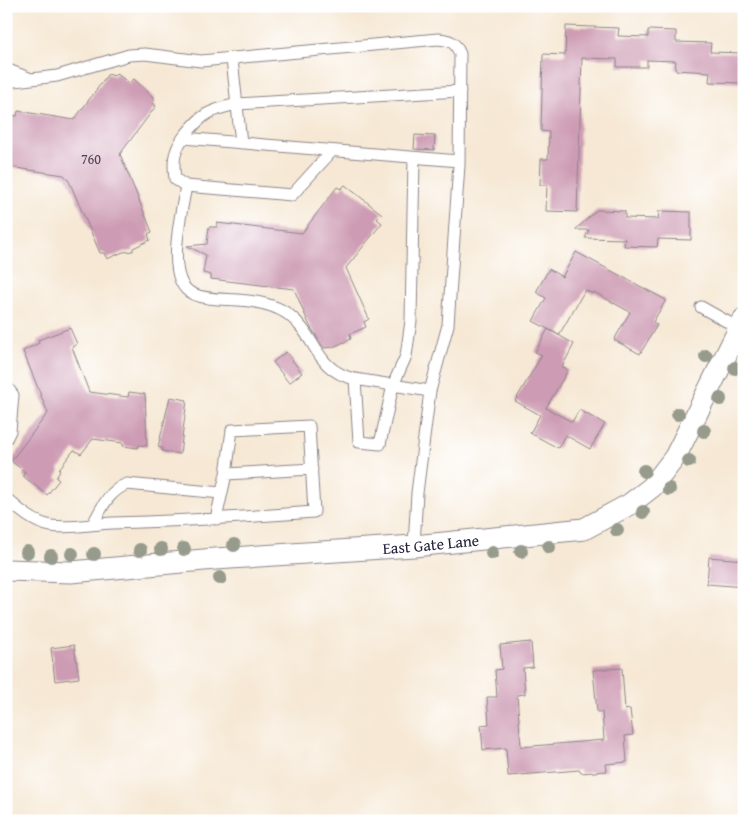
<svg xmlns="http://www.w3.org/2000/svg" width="750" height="827" viewBox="0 0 750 827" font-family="'Gentium Book Plus',serif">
  <rect width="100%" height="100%" fill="#fff"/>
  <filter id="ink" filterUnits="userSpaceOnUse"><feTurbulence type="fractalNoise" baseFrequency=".02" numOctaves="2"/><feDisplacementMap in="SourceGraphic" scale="10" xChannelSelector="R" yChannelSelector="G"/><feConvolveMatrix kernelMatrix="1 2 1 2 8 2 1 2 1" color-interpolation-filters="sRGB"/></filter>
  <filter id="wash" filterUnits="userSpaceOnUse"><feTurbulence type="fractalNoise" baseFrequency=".0096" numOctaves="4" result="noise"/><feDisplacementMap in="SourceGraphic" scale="20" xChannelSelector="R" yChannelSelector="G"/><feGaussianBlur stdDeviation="1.12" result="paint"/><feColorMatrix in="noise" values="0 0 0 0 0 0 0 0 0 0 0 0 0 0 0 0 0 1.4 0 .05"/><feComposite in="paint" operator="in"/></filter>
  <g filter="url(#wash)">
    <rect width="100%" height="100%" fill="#f6e8d4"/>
    <g id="blocks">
      <path fill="#cd9bb4" d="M 566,26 L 619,28 L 618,36 L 648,37 L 648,30 L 676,31 L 676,42 L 711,43 L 710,52 L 744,53 L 744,83 L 709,82 L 710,72 L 675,70 L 676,61 L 647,60 L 647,67 L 617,67 L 617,59 L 582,58 L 577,212 L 546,211 L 547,185 L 540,185 L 541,159 L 548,159 L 549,132 L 541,131 L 543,54 L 565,55 Z
        M 116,73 L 129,83 L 134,79 L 155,99 L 152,103 L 156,106 L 120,154 L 152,232 L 148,234 L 150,240 L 133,248 L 133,251 L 123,252 L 107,259 L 104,253 L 100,253 L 69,181 L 64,175 L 9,167 L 9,163 L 6,162 L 6,135 L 10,115 L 17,116 L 18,111 L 74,120 L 108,74 L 114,76 Z
        M 415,135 L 435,136 L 434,150 L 414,149 Z
        M 345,185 L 382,214 L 377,219 L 382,223 L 346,268 L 369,319 L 364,322 L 366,327 L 350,334 L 351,339 L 333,347 L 324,348 L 321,344 L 309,324 L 294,289 L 211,279 L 211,275 L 203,273 L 206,255 L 187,246 L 207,244 L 209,227 L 217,227 L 217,223 L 302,233 L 337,187 L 341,189 Z
        M 597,210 L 625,211 L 625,218 L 658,219 L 659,211 L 691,212 L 691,240 L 658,239 L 657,247 L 624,246 L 625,239 L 585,238 L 589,230 L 575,230 Z
        M 576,252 L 666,300 L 653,322 L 657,325 L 640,354 L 614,340 L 630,312 L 594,292 L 593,294 L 585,290 L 559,335 L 533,321 L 546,298 L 536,292 L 549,269 L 562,277 Z
        M 70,328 L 77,344 L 72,347 L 89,392 L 128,397 L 129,392 L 145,394 L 147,446 L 139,445 L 138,448 L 123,446 L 123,443 L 93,439 L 81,454 L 74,450 L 59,469 L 60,471 L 56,478 L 59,480 L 47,495 L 23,476 L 25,472 L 11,461 L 48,413 L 23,351 L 39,343 L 38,340 Z
        M 548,329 L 574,344 L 562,367 L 568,370 L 546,408 L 572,422 L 579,410 L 605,424 L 590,449 L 565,435 L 558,448 L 530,433 L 540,415 L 515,401 L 542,355 L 535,352 Z
        M 286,352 L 302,373 L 289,383 L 273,362 Z
        M 170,397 L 187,400 L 180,454 L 162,451 L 162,448 L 158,447 Z
        M 709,557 L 744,560 L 744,587 L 707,584 Z
        M 531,642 L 533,667 L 523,668 L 525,694 L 517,695 L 521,747 L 604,740 L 602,712 L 597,712 L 593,670 L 622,668 L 625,710 L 630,709 L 633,735 L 625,736 L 627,762 L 606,764 L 607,771 L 581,773 L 579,770 L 508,776 L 506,748 L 483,750 L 481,725 L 489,724 L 487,697 L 497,697 L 495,670 L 502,669 L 500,645 Z
        M 74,645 L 79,678 L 55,681 L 51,648 Z"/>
    </g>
  </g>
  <g filter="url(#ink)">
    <use href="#blocks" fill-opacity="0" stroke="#8c8588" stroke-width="1"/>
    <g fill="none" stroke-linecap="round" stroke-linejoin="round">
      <defs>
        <path id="service" d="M 232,59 L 241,143
          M 6,69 L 29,78
          M 6,82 L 57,76 L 129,55 L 145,54 L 201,61 L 438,39 C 451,40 455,42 460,54 L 459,165 L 448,325 L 430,391 L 417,493 L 414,546
          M 183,138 C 202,114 207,111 237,104 L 460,91
          M 332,151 L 292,195 L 186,186 L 175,179 C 173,162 173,153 183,138 L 459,161
          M 414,158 L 411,321 L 406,356 L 393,385 L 380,444 L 359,442 L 355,379 L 430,391
          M 186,186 C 182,211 163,281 193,294 C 207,300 223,299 238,300 C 255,301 275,304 289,315 C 317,336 314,370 355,379
          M 701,307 L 742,330
          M 6,386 L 13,395 L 10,431 L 6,439
          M 226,474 L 312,469
          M 6,498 C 19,510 34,523 51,526 C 71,529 92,524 112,523 C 180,521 247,517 314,512 L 309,426 L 232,430 L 226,474 L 216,519
          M 93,524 C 102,507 109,491 127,484 L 221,493"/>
        <g id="minor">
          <path id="s1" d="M 6,570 L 71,572 L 215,559 L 414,546 L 584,529 L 630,504 L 652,487 L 675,457 L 744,319"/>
        </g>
      </defs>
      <use href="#service" stroke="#8c8588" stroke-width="13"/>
      <use href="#minor" stroke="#8c8588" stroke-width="23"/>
      <use href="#service" stroke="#fff" stroke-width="11"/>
      <use href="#minor" stroke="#fff" stroke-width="21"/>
    </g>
    <g fill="#969b8c">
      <circle cx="706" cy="356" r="7"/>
      <circle cx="735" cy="368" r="7"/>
      <circle cx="720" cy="399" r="7"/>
      <circle cx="678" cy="414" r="7"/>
      <circle cx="704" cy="431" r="7"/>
      <circle cx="689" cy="461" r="7"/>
      <circle cx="644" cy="471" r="7"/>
      <circle cx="669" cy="489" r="7"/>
      <circle cx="643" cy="512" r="7"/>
      <circle cx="617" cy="530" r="7"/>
      <circle cx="234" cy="545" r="7"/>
      <circle cx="549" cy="547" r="7"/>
      <circle cx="161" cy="549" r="7"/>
      <circle cx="184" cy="549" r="7"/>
      <circle cx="140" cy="550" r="7"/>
      <circle cx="521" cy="551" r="7"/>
      <circle cx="27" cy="552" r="7"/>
      <circle cx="492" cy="553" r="7"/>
      <circle cx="72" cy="554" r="7"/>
      <circle cx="94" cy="554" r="7"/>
      <circle cx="51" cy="556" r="7"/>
      <circle cx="220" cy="578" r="7"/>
    </g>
  </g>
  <g text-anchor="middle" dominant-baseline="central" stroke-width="4.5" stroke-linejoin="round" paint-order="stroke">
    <g font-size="14" fill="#4d4059">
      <text x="91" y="159">760</text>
    </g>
    <g font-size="16" fill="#22223b" stroke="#fff">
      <text stroke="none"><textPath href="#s1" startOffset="426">East Gate Lane</textPath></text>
    </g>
  </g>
  <rect width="750" height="827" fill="none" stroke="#fff" stroke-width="25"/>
</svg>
